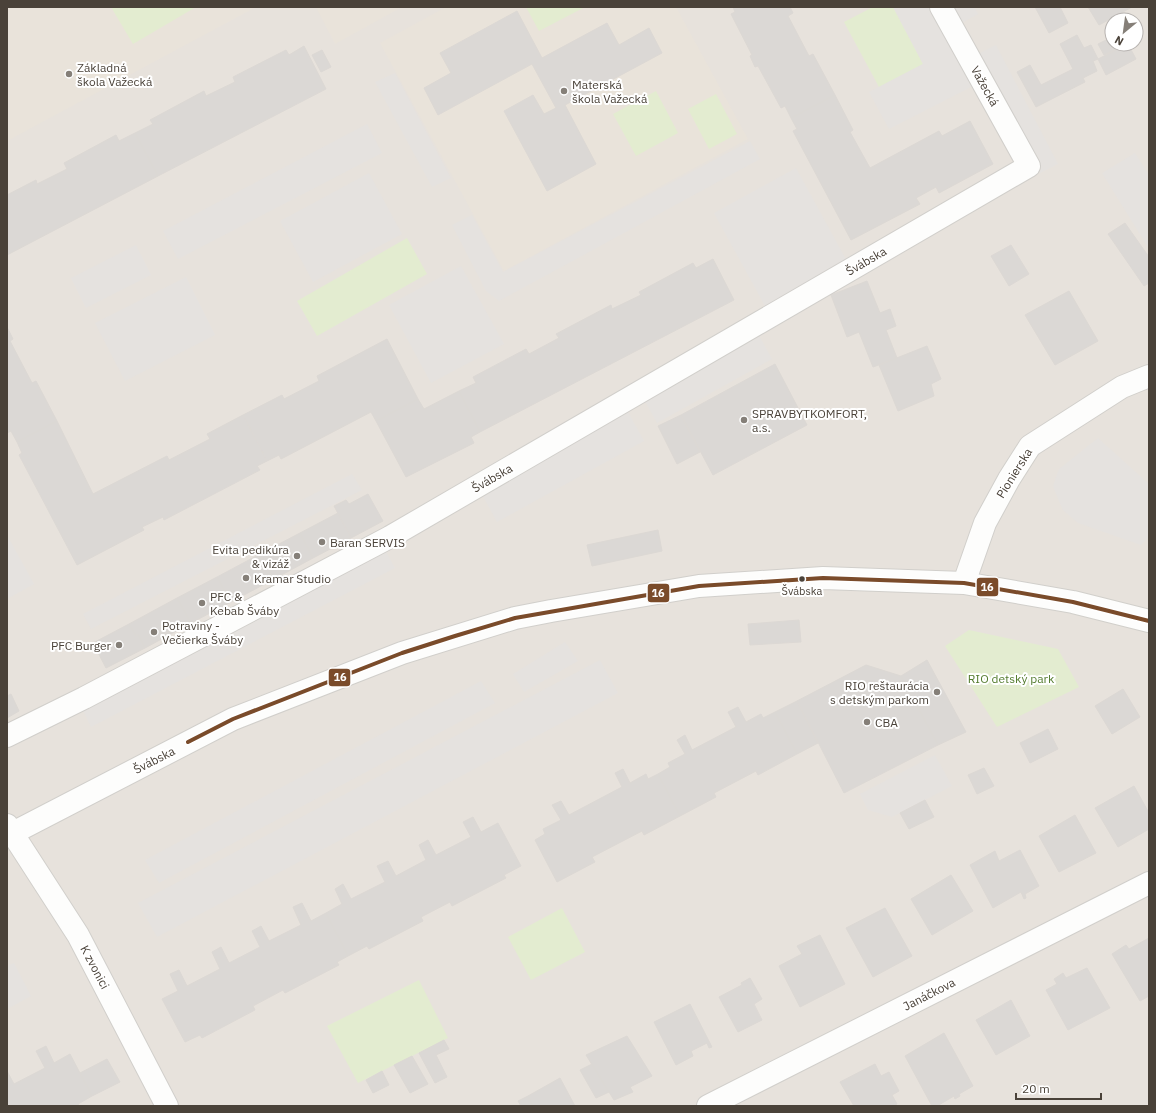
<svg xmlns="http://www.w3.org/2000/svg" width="1156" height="1113" viewBox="0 0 1156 1113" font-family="'IBM Plex Sans',sans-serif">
  <rect width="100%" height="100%" fill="#f3f1ee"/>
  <path fill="#e7e2dc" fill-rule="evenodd" d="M 7,7 L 1149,7 L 1149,1106 L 7,1106 ZM 1112,20 L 1136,20 L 1136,44 L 1112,44 Z"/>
  <path fill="#e9e3da" d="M 7,7 L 256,7 L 7,141 Z
    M 316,7 L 402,7 L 335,44 Z
    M 446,7 L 676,7 L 748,139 L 504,271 L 380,43 Z"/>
  <path fill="#e3ecd0" d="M 111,7 L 196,7 L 133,44 Z
    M 526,7 L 585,7 L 539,31 Z
    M 873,7 L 893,7 L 923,64 L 879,87 L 844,22 Z
    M 656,91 L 678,133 L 636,156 L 613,114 Z
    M 716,94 L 737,134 L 709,149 L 688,109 Z
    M 407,238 L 427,274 L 317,336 L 297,301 Z
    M 969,630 L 1058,649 L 1079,687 L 997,727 L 945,646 Z
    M 562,908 L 585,952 L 531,980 L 508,937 Z
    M 419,980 L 448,1038 L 358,1083 L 327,1026 Z"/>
  <path fill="#e5e2df" d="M 893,7 L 933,7 L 975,85 L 889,129 L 869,92 L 923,64 Z
    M 951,7 L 974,7 L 978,14 L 960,24 Z
    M 996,45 L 1058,164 L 1040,173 L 978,54 Z
    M 395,73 L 451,178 L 432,187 L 375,82 Z
    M 367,124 L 382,153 L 178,259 L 163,231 Z
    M 750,141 L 760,159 L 499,301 L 486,291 L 452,225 L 472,215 L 503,272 Z
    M 1135,153 L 1149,175 L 1149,249 L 1102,173 Z
    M 796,168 L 848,263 L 766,308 L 714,213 Z
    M 369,173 L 402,234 L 313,282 L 280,221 Z
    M 136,245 L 151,275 L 86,308 L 71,278 Z
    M 461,266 L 504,344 L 431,383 L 389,305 Z
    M 186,277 L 215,335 L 125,381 L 95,323 Z
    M 757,332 L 772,359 L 657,423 L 642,396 Z
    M 627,410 L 644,441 L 497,522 L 480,491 Z
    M 1098,438 L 1149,484 L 1149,537 L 1141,545 L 1078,523 L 1063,510 L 1058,499 L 1053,486 L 1059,469 Z
    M 352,474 L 362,490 L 91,629 L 83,614 Z
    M 7,535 L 34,584 L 7,599 Z
    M 384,548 L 395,568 L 91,727 L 81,706 Z
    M 565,642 L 578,661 L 524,692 L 513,674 Z
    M 600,660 L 618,693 L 157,937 L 138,903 Z
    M 481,681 L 495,703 L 159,883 L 145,860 Z
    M 935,755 L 952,786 L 892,817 L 868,810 L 860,794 Z
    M 14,963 L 31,996 L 7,1009 L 7,966 Z"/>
  <path fill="#dbd8d5" stroke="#dcd8d4" d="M 733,7 L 790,7 L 793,13 L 788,16 L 809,56 L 813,54 L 835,95 L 791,118 L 785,106 L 781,108 L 758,66 L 755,67 L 750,56 L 752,55 L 731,14 L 735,12 Z
    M 1035,7 L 1060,7 L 1068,23 L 1049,33 Z
    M 1088,7 L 1132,7 L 1099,25 Z
    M 517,11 L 542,58 L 607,23 L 619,45 L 649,28 L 662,53 L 565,105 L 596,164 L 547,191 L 504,111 L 533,95 L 544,114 L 556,108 L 532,64 L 438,115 L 424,88 L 451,73 L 440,53 Z
    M 1077,35 L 1084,48 L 1091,45 L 1098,59 L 1093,61 L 1097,71 L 1083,78 L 1085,82 L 1036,107 L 1017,72 L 1030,65 L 1041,85 L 1073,69 L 1060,44 Z
    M 1112,37 L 1112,44 L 1128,44 L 1104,55 L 1098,44 Z
    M 1128,44 L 1136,59 L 1106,75 L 1098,59 Z
    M 304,46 L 326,89 L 158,176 L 135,133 L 153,124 L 150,120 L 204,91 L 206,96 L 235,82 L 233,77 L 286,50 L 289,55 Z
    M 322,50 L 331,67 L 321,72 L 312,55 Z
    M 835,95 L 853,130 L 850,132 L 870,168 L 939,131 L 942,136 L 970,121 L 993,164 L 939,193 L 936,187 L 916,198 L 920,204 L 851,240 L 793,131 L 797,129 L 791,118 Z
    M 135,133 L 158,176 L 7,255 L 7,195 L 36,180 L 37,184 L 67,169 L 64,163 L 116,135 L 119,141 Z
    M 1125,223 L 1149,257 L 1149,283 L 1144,286 L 1108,234 Z
    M 1011,245 L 1029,274 L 1009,286 L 991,256 Z
    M 713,259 L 734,300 L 480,432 L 459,391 L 476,383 L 473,377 L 526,349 L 529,354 L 559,338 L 556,334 L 611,305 L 612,309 L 641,295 L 639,292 L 693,263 L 696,268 Z
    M 867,281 L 880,313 L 890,309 L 896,326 L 886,330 L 897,358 L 873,367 L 859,332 L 847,337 L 831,295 Z
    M 1069,291 L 1098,341 L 1055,365 L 1025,315 Z
    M 7,327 L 13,339 L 10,341 L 32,383 L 36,381 L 57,421 L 17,442 L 11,431 L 7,433 Z
    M 387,339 L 418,399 L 376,421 L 371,412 L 281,459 L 279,455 L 267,461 L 243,415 L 282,395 L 284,399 L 319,381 L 317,376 Z
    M 927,346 L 941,379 L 931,384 L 934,396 L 898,411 L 879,365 Z
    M 775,364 L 807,425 L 713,475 L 681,415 Z
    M 459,391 L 480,432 L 471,437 L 474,443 L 406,477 L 376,421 L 418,399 L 424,409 Z
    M 243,415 L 267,461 L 257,466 L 260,470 L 164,520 L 163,517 L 142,527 L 144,530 L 77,565 L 19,455 L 22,453 L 17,442 L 57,421 L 93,494 L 167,456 L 169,460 L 210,439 L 207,434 Z
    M 681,415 L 700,452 L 677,464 L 658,426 Z
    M 368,494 L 383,521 L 351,538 L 334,506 L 346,500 L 349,504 Z
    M 338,513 L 351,538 L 313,558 L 300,533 Z
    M 658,530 L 662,551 L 592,566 L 587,545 Z
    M 300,533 L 313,558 L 274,579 L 260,554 Z
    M 260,554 L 274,579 L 231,602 L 217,577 Z
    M 217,577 L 231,602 L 191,623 L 177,598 Z
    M 177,598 L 191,623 L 145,648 L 138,634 L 136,636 L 129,624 Z
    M 799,620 L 801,642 L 750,645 L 748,624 Z
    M 129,624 L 136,636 L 138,634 L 145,648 L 106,668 L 93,643 Z
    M 927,660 L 966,732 L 938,745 L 901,676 Z
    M 866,665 L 901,676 L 938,745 L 844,793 L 797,701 Z
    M 1123,689 L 1140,717 L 1112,734 L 1095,706 Z
    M 11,694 L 19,711 L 7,718 L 7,696 Z
    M 797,701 L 818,743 L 797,754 L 775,712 Z
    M 738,707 L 746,722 L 761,714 L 763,718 L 775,712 L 797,754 L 758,775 L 756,771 L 714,793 L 716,797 L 680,816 L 658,774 L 670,767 L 668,763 L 685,754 L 677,740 L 685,735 L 692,750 L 736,727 L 728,712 Z
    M 1048,729 L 1058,749 L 1030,763 L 1020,743 Z
    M 984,768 L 994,786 L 977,794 L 968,775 Z
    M 623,769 L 630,783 L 646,774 L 648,779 L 658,774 L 680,816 L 644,835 L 642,831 L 592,857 L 595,862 L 557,882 L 535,840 L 545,834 L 543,829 L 561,820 L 552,805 L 561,801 L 569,815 L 622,787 L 615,773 Z
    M 1134,786 L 1149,813 L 1149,829 L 1118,847 L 1095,808 Z
    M 925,800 L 934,817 L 909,829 L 900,813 Z
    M 1075,815 L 1096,853 L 1059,872 L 1039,836 Z
    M 473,817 L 481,832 L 498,823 L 521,866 L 504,875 L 506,878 L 452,906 L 450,902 L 421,917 L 423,921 L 369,949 L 367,946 L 348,956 L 326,913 L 342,904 L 335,889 L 343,884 L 351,899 L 385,882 L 377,866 L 388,861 L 396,876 L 426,860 L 419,845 L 428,840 L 436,855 L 471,837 L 463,822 Z
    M 1020,850 L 1039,886 L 1025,894 L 1026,898 L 1024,899 L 1021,892 L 993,908 L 970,865 L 995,851 L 999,861 Z
    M 951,875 L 973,911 L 932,935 L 911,899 Z
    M 302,903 L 311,921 L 326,913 L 348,956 L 337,962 L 339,965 L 285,993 L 283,990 L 253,1006 L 255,1010 L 202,1038 L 200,1035 L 185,1042 L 162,999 L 178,991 L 170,974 L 179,970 L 187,986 L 220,969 L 212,952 L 221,947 L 229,963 L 260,947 L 252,931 L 261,926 L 269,941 L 301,925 L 293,907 Z
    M 885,908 L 912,956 L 873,977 L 846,928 Z
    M 820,935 L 845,984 L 800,1007 L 779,966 L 802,954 L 797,946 Z
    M 1149,938 L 1149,996 L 1140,1001 L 1112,954 L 1126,945 L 1129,949 Z
    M 1087,968 L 1110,1008 L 1068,1030 L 1046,990 L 1057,984 L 1054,979 L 1063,973 L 1066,978 Z
    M 750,978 L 762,999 L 754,1004 L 762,1020 L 738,1032 L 719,997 L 742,985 L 741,983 Z
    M 1011,1000 L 1030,1036 L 996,1055 L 976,1020 Z
    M 690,1004 L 712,1047 L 709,1048 L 707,1043 L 691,1051 L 693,1056 L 676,1065 L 654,1022 Z
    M 944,1033 L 973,1086 L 959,1094 L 960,1096 L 955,1099 L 954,1096 L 937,1106 L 932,1106 L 905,1056 Z
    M 627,1036 L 652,1076 L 630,1087 L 633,1092 L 614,1100 L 586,1055 Z
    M 444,1040 L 449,1049 L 436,1055 L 447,1077 L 435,1083 L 419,1053 Z
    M 46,1046 L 54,1063 L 70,1054 L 92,1096 L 78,1104 L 79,1106 L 7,1106 L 7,1071 L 14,1084 L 45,1068 L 36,1051 Z
    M 412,1056 L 428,1084 L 410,1093 L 394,1065 Z
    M 107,1059 L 120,1082 L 92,1096 L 80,1073 Z
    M 592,1064 L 609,1092 L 596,1098 L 580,1070 Z
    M 875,1064 L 881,1076 L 889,1072 L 899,1091 L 892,1095 L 897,1104 L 892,1106 L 854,1106 L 840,1082 Z
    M 382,1071 L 389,1085 L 373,1093 L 366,1080 Z
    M 560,1078 L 575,1106 L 533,1106 L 528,1096 Z
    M 528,1096 L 533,1106 L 521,1106 L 518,1101 Z"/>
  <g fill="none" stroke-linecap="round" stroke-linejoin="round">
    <defs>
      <path id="minor" d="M 964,583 L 985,523 L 1009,479 L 1030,446 L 1122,387 L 1149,376
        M 7,736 L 84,698 L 390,537 L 1029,166 L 941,7
        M 7,825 L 78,935 L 167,1106
        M 7,836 L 233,719 L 402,653 L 515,618 L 551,611 L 699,586 L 823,578 L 964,583 L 1073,602 L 1149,621
        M 708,1106 L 1149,883"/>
    </defs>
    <use href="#minor" stroke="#d1cfcb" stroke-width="24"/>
    <use href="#minor" stroke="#fdfdfc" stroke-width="22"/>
    <defs>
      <path id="bus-1" d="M 188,742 L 233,719 L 402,653 L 455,636 L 515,618 L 699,586 L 823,578 L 964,583 L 1073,602 L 1149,621"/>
    </defs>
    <use href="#bus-1" stroke="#fff" stroke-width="7"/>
    <use href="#bus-1" stroke="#7a4b2a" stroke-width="4"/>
  </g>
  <g fill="#857f78" stroke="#fff" stroke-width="1.5">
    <circle cx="69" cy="74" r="4"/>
    <circle cx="564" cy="91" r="4"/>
    <circle cx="744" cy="420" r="4"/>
    <circle cx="322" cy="542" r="4"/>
    <circle cx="297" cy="556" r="4"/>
    <circle cx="246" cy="578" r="4"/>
    <circle cx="202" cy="603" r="4"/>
    <circle cx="154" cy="632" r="4"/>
    <circle cx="119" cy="645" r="4"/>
    <circle cx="937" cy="692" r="4"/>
    <circle cx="867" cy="722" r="4"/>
  </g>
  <circle fill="#4a4239" stroke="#fff" stroke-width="1.5" cx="802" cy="579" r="3.5"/>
  <g text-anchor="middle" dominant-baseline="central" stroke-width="4" stroke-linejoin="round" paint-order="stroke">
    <g font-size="11" fill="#4a4239" stroke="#fff">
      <text x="802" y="591">Švábska</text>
    </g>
    <g font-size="12" fill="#4a4239" stroke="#fff" text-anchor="start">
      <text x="77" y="67">Základná<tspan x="77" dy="14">škola Važecká</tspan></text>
      <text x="572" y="84">Materská<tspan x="572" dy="14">škola Važecká</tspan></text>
      <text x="752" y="413">SPRAVBYTKOMFORT,<tspan x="752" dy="14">a.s.</tspan></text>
      <text x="330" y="542">Baran SERVIS</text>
      <text x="289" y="549" text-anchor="end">Evita pedikúra<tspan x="289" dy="14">&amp; vizáž</tspan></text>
      <text x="254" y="578">Kramar Studio</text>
      <text x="210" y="596">PFC &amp;<tspan x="210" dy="14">Kebab Šváby</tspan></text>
      <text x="162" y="625">Potraviny -<tspan x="162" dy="14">Večierka Šváby</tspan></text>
      <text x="111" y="645" text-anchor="end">PFC Burger</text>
      <text x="929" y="685" text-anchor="end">RIO reštaurácia<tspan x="929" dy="14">s detským parkom</tspan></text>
      <text x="875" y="722">CBA</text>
    </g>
    <g font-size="12" fill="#4a4239" stroke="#fff">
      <text transform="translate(985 86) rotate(61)">Važecká</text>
      <text transform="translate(866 261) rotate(-30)">Švábska</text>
      <text transform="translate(1014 473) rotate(-58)">Pionierska</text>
      <text transform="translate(492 478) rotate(-30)">Švábska</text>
      <text transform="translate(154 760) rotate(-27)">Švábska</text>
      <text transform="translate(95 967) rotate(62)">K zvonici</text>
      <text transform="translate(929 994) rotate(-27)">Janáčkova</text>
    </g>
    <g font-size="12" fill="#527b2d" stroke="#fff">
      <text x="1011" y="678">RIO detský park</text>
    </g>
  </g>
  <g stroke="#fff" stroke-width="1.5">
    <rect x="976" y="577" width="23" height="20" rx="4" fill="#7a4b2a"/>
    <rect x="647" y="583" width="23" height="20" rx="4" fill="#7a4b2a"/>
    <rect x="328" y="668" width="23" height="19" rx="4" fill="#7a4b2a"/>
  </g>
  <g font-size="11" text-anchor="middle" font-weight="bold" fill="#fff">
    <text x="987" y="591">16</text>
    <text x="658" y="597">16</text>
    <text x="340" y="681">16</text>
  </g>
  <rect width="1156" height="1113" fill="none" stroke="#4a4239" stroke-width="16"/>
  <g transform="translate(1124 32) rotate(209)"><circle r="19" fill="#ffffff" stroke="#b7b3b0"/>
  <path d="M0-3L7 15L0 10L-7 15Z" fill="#857f78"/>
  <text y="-6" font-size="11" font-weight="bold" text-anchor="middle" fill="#4a4239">N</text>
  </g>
  <path d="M1016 1093v6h85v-6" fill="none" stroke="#4a4239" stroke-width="2"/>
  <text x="1022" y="1093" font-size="12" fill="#4a4239" stroke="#ffffff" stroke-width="3" paint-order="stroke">20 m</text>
</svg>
